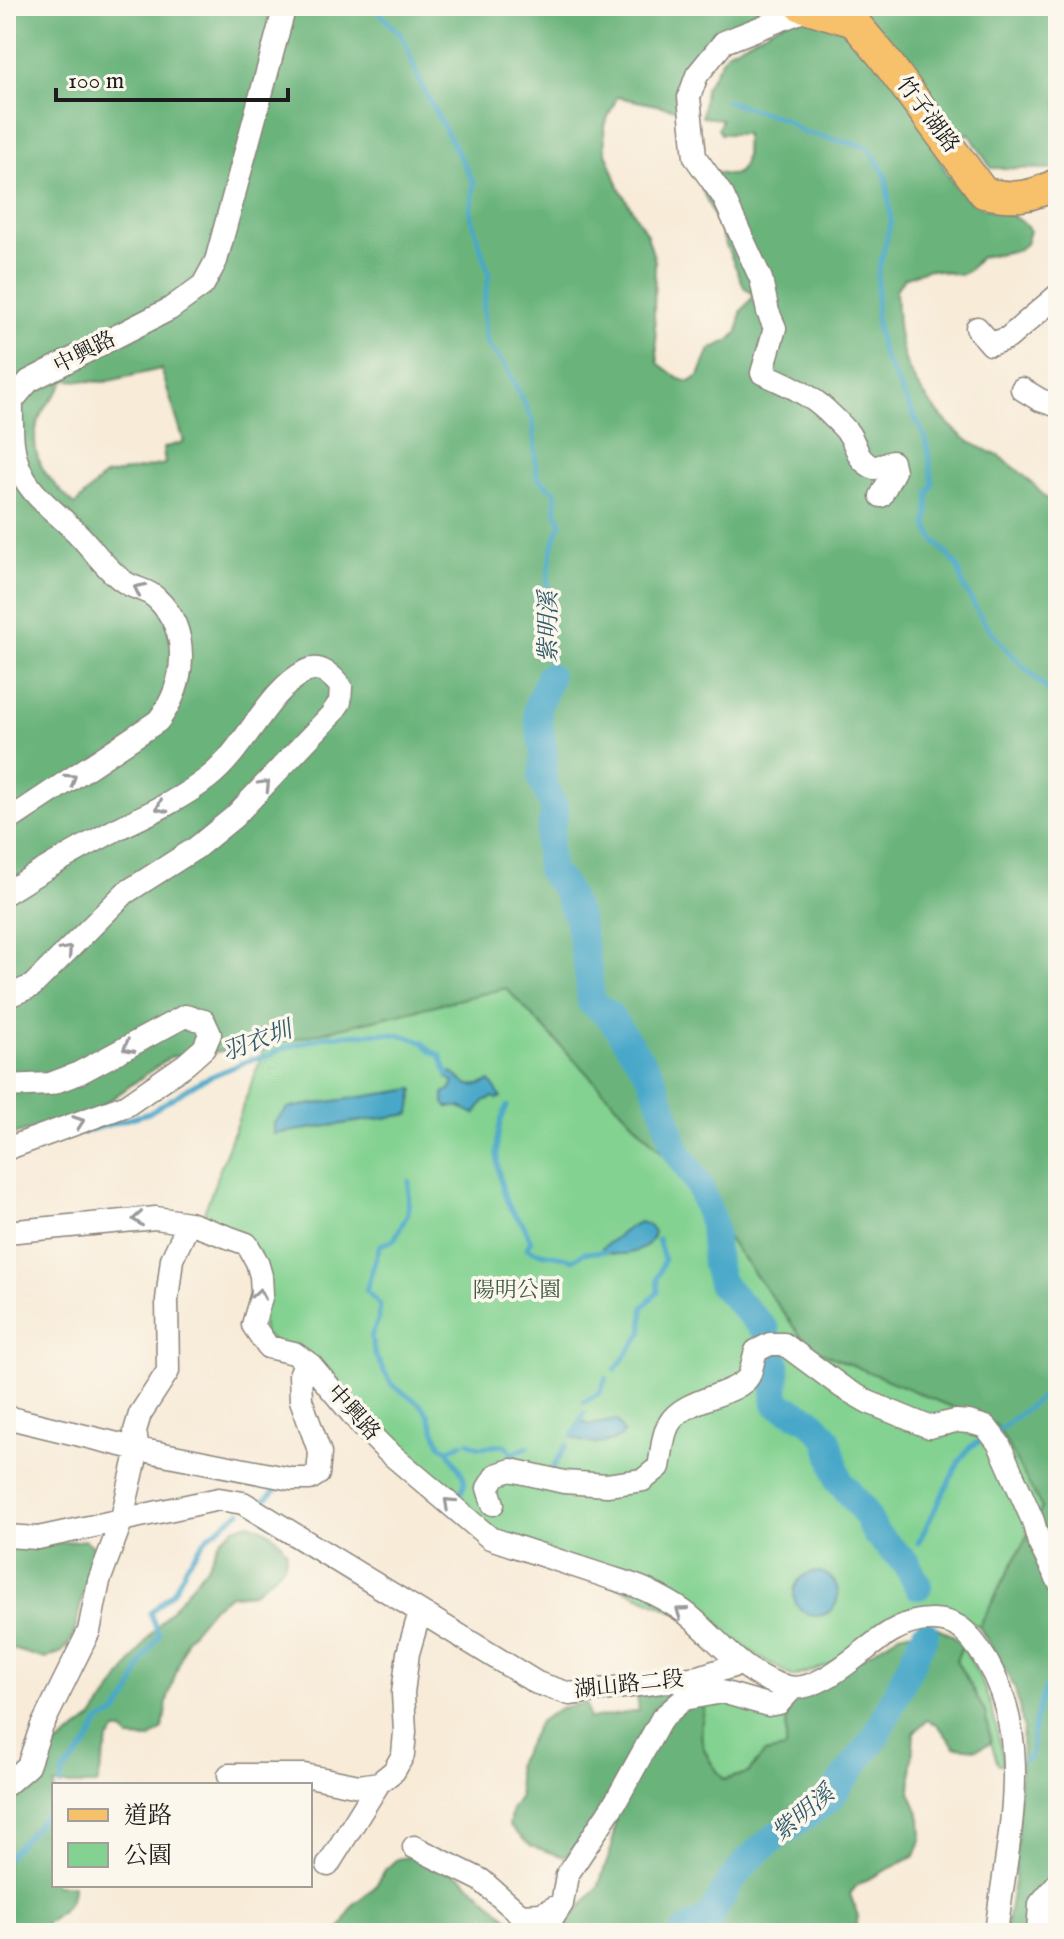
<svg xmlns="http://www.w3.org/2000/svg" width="1064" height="1939" viewBox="0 0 1064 1939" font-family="'IM FELL English','Noto Serif TC',serif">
  <rect width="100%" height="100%" fill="#fbf7ec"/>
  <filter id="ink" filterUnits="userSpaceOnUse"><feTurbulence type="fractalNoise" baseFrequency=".0125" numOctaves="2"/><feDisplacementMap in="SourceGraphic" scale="16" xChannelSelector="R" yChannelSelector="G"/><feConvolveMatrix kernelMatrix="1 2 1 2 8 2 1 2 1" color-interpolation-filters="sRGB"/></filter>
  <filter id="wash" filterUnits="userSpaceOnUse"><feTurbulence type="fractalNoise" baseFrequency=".006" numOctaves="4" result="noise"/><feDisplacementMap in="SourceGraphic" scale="32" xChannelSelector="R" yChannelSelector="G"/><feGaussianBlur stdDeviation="1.8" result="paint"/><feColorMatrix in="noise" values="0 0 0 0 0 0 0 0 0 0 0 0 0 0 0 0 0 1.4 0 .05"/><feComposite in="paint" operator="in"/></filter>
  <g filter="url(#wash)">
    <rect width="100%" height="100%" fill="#f8ebd8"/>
    <path fill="#83d291" stroke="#507756" stroke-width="2" d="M 506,988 L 671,1162 L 809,1347 L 997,1425 L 1042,1508 L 979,1627 C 909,1584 894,1622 839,1659 C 826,1668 807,1672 793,1677 L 714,1630 L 488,1527 L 263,1333 L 259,1252 L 201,1221 L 265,1046 Z
      M 962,1646 C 988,1685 996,1718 1003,1764 L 998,1764 L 991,1743 L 985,1712 L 956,1660 Z
      M 706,1699 L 787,1705 L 786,1749 L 765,1753 L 748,1773 L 724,1780 C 698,1747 698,1739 706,1699 Z"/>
    <path fill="#6ab47b" stroke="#43684c" stroke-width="2" fill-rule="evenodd" d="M 6,6 L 760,6 L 772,11 L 711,46 L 692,61 L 676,109 L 617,97 L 604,126 L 605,150 L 620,189 L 647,235 L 655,261 L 654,316 L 658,363 L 679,379 L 690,382 L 699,376 L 710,349 L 729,341 L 738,332 L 741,312 L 754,295 L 744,287 L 700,184 L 705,177 L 715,172 C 748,184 746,157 745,134 L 721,134 L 718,129 L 722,119 L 702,117 L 705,88 L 727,52 L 813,6 L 1058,6 L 1058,169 L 991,168 L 969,133 L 938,151 C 941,167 958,194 973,203 C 994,216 1014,208 1030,231 L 1026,244 L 1018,250 L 980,257 L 970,269 L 960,275 L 929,269 L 904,278 L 896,290 C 897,314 898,341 906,363 C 916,389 945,424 967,440 C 977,447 989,451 1000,457 C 1023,472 1040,491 1058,511 L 1058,1933 L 1005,1933 L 1014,1882 L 1023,1726 L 1015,1688 L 979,1627 L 1042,1508 L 997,1426 L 809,1347 L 671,1162 L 506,988 L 265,1046 L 170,1057 L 92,1113 L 6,1137 ZM 161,369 L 184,442 L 163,448 L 165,464 L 104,476 L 75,505 C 49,481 24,456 40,417 C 45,403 59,394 65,380 L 104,382 Z
      M 249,1523 C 268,1528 277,1536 287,1552 L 284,1566 L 277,1573 L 253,1593 L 231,1595 L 213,1607 L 187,1638 L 167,1701 L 163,1729 L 149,1739 L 129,1738 L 123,1731 L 116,1731 L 108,1741 L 97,1785 L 54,1785 L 54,1885 L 73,1885 C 74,1905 59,1912 45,1924 L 44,1933 L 6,1933 L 6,1801 L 33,1784 L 55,1747 L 93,1718 L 151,1634 L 206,1568 L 221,1539 L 235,1528 Z
      M 85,1540 L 94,1547 L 73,1638 L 62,1652 L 45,1659 L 6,1647 L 6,1545 L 40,1545 Z
      M 934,1626 L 954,1636 L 962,1646 L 956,1660 L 985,1712 L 991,1743 L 977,1749 L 955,1747 L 937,1724 L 927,1720 L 914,1732 L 910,1792 L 921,1818 L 922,1838 L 915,1856 L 858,1884 L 850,1894 L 858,1916 L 855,1933 L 338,1933 L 354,1904 L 375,1887 L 385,1870 L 397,1859 L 413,1856 L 462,1877 L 514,1923 L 528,1929 L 555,1928 L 572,1917 L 598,1887 L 612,1847 L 615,1819 L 564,1857 L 531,1846 L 509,1826 L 512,1808 L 520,1796 L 516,1766 L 539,1722 L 560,1708 L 586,1703 L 589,1719 L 639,1711 L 637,1695 L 673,1695 L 706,1699 C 698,1740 698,1747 724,1780 L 748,1773 L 765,1753 L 786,1749 L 787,1705 L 900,1634 Z"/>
    <path fill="#4aa8c9" stroke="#336272" stroke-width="2" d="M 452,1072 C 465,1085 472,1090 490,1081 L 501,1097 L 497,1099 L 493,1097 L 484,1101 L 475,1114 L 460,1107 L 447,1107 L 444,1103 L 444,1093 L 450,1090 L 454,1082 L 447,1077 Z
      M 414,1089 L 410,1114 L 274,1134 L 274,1123 L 288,1108 Z
      M 640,1222 L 648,1225 L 654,1232 C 649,1254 622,1257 604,1252 L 602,1248 C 614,1240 627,1226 640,1222 Z
      M 616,1420 L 624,1433 C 610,1447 588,1446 572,1437 L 582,1421 L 590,1425 Z
      M794 1594a22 22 0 1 1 44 0a22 22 0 1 1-44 0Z"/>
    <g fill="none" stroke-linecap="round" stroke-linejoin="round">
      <path stroke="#4aa8c9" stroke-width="5" d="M 374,6 L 404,39 L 420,83 L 474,183 L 470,213 L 489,274 L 483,310 L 486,342 L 506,367 L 533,421 L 537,477 L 555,492 L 556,510 L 561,523 C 540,569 548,627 549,677
        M 726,101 L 784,119 L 802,132 L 864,146 L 870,150 L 886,176 L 891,221 L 878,273 L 876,318 L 882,353 L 926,439 L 933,484 L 929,492 L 927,525 L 933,538 L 958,567 L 963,585 L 983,621 L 1007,650 L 1058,700
        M 507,1106 C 492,1135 495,1173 508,1204 C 512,1213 517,1217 523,1224 C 526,1228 528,1236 531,1241 L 527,1248 C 540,1256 556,1253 573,1260 L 584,1253 L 607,1251
        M 77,1134 L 149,1113 L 200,1081 L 252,1059 L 270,1056 L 278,1050 L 327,1036 L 384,1033 L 406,1036 L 422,1042 L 431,1051 L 440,1055 L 448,1075 L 453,1077
        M 409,1181 L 408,1213 L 394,1240 L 380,1245 L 366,1291 L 380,1305 L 378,1320 L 371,1337 L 375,1355 L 392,1385 L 420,1404 L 428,1414 L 441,1446 L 448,1450 L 463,1476 L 465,1483 L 460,1495
        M 615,1370 L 642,1333 L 643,1307 L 658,1292 L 657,1279 L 664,1260 L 658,1239
        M 584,1402 L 600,1393 L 606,1378
        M 998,1431 L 1045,1394 L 1058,1387
        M 572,1437 L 584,1413
        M 468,1442 L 479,1447 L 505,1445 L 520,1463
        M 448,1450 L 462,1443
        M 512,1454 L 527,1447
        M 551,1472 L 566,1445
        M 263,1501 L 282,1485
        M 918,1543 L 959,1462 L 970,1447 L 986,1438
        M 906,1563 L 908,1559
        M 1023,1760 L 1031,1757 C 1033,1717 1040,1697 1058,1662
        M 60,1785 L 63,1773 L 88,1744 L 98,1723 L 116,1714 L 130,1694 L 143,1660 L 159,1635 L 150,1613 L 174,1591 L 187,1565 L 207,1537 L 240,1512
        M 6,1859 L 54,1806"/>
      <path stroke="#4aa8c9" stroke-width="28" d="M 549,677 L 537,709 L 544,756 L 542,780 L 555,810 L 548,843 L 550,871 L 564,887 L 578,918 L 588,970 L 591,1002 L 608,1014 L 651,1076 L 664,1110 L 674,1147 L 699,1185 L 713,1224 L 716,1265 L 721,1283 L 766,1331
        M 775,1357 C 779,1373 773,1386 776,1403 L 810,1420 L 827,1438 L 839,1481 L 863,1509 L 876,1534 L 906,1563 L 918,1586
        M 684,1933 L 711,1916 L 729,1884 L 749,1859 L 776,1836 L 829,1799 L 876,1736 L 925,1634"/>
    </g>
  </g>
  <g filter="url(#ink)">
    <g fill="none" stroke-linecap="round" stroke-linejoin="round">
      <defs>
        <path id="minor" d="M 808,9 L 724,42 L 697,75 L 689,97 L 695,157 L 723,196 L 761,279 L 768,312 L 775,328 L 762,373 C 786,384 808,393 827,411 C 834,418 843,426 849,434 C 859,449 855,459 874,468 L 892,462 L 894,471 L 881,496
          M 977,328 L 991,344 L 1008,338 L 1058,295
          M 1022,389 L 1040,400 L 1058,406
          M 6,822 L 158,721 C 186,685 192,631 156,598 C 147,589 133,589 123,581 C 107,570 94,551 81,537 C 62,516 34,499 22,474 C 10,450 12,426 12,401 L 29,381 L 170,309 L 203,285 L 216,261 L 285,6
          M 6,893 C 42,870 79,849 117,829 C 148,814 180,800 208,778 C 245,750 267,691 306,671 C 320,664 333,676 341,687 L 340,702 L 331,715 L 234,817 L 196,848 L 125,893 L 32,986 L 6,997
          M 6,1086 L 50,1084 L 79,1073 L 185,1016 L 204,1021 L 210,1034 L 204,1048 L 186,1064 L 127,1105 L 6,1149
          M 6,1232 L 156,1218 L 189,1223 L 247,1244 L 257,1262 L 261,1276 L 262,1294 L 253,1325 L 268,1347 L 294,1353 L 311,1365 L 363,1427 L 386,1450 L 490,1538 C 526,1550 562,1562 599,1574 C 616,1580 634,1584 650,1592 C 662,1598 676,1605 687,1614 C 720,1640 743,1677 788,1687 C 821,1694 865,1646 892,1631 C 916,1617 951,1614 969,1636 C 1041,1722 1008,1833 996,1933
          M 6,1417 L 138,1449 L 291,1479 L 310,1479 L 318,1474 L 320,1453 L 301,1400 L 300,1375 L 306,1361
          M 493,1504 L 488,1488 L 496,1475 L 511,1470 L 564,1482 L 607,1485 L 643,1480 L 659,1467 C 662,1454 662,1436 669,1424 C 684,1397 738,1396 749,1376 C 752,1369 753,1359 756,1351 L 770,1344 L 784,1344 L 842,1387 L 868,1402 L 929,1427 L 956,1421 L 969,1422 L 986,1427 L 999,1444 L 1033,1521 L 1039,1543 L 1058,1580
          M 6,1536 L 38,1538 L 219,1499 L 243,1503 L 537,1683 L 570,1694 L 699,1677 L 739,1664
          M 229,1775 L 304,1775 L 359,1786 L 379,1783 L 394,1771 L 403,1755 L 405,1732 L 403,1693 L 408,1653 L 420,1612
          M 6,1785 L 28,1766 L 41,1728 L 89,1631 L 99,1581 L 121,1522 L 138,1449 L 135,1431 L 140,1414 L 168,1371 L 167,1300 L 172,1259 L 189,1223
          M 414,1847 L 481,1880 L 521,1915 L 541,1914 L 562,1904
          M 328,1865 L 379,1783
          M 543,1933 L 562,1904 L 567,1875 L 616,1801 L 662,1718 L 684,1699 L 722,1692 L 768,1705 L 779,1703 L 793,1688
          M 1038,1933 L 1040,1904 L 1058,1883"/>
        <path id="major" d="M 801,6 L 854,22 L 881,54 L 984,193 C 1014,199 1031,198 1058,183"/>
      </defs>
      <use href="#minor" stroke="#8a847a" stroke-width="25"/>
      <use href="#major" stroke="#8a847a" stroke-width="33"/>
      <use href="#minor" stroke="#fff" stroke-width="22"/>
      <use href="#major" stroke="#f7c06b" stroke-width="30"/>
    </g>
    <defs><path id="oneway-chevron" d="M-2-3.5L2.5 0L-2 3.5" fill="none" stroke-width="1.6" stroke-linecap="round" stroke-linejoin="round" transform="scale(2)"/></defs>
    <g stroke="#999">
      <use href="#oneway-chevron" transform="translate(139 589) rotate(-154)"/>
      <use href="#oneway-chevron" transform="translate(71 779) rotate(-34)"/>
      <use href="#oneway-chevron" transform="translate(265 785) rotate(-46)"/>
      <use href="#oneway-chevron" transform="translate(161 807) rotate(153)"/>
      <use href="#oneway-chevron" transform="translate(67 951) rotate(-48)"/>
      <use href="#oneway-chevron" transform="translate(128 1047) rotate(152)"/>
      <use href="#oneway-chevron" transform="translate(79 1122) rotate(-19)"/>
      <use href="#oneway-chevron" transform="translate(138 1219) rotate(176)"/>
      <use href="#oneway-chevron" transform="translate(259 1294) rotate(-81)"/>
      <use href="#oneway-chevron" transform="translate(449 1503) rotate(-137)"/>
      <use href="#oneway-chevron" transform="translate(681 1612) rotate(-145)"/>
    </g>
  </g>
  <g text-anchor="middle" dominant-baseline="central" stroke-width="7" stroke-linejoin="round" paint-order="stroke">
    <g font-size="22" fill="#1c1c1c" stroke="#fbf7ec">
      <text transform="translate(927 115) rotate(53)">竹子湖路</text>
      <text transform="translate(85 353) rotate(-27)">中興路</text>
      <text transform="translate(353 1413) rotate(48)">中興路</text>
      <text transform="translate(629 1685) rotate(-6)">湖山路二段</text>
    </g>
    <g font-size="22" fill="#405c45" stroke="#fbf7ec">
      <text x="517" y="1291">陽明公園</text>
    </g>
    <g font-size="24" font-style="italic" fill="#315b6a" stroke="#fbf7ec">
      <text transform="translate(549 627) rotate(-90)">紫明溪</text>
      <text transform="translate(257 1042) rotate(-20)">羽衣圳</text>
      <text transform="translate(804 1814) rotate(-40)">紫明溪</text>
    </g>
  </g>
  <rect width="1064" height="1939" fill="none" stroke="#fbf7ec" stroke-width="32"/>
  <rect x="52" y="1783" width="260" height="104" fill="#fbf7ec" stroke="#a29f99" stroke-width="2"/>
  <rect x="68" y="1809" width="40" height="12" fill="#f7c06b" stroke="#a29f99" stroke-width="2"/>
  <text x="124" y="1823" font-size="24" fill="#1c1c1c">道路</text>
  <rect x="68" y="1843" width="40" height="24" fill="#83d291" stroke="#a29f99" stroke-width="2"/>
  <text x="124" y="1863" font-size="24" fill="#1c1c1c">公園</text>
  <path d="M56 88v12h232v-12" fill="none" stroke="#1c1c1c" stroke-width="4"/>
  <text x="68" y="88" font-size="24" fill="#1c1c1c" stroke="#fbf7ec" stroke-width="6" paint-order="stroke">100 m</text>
</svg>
